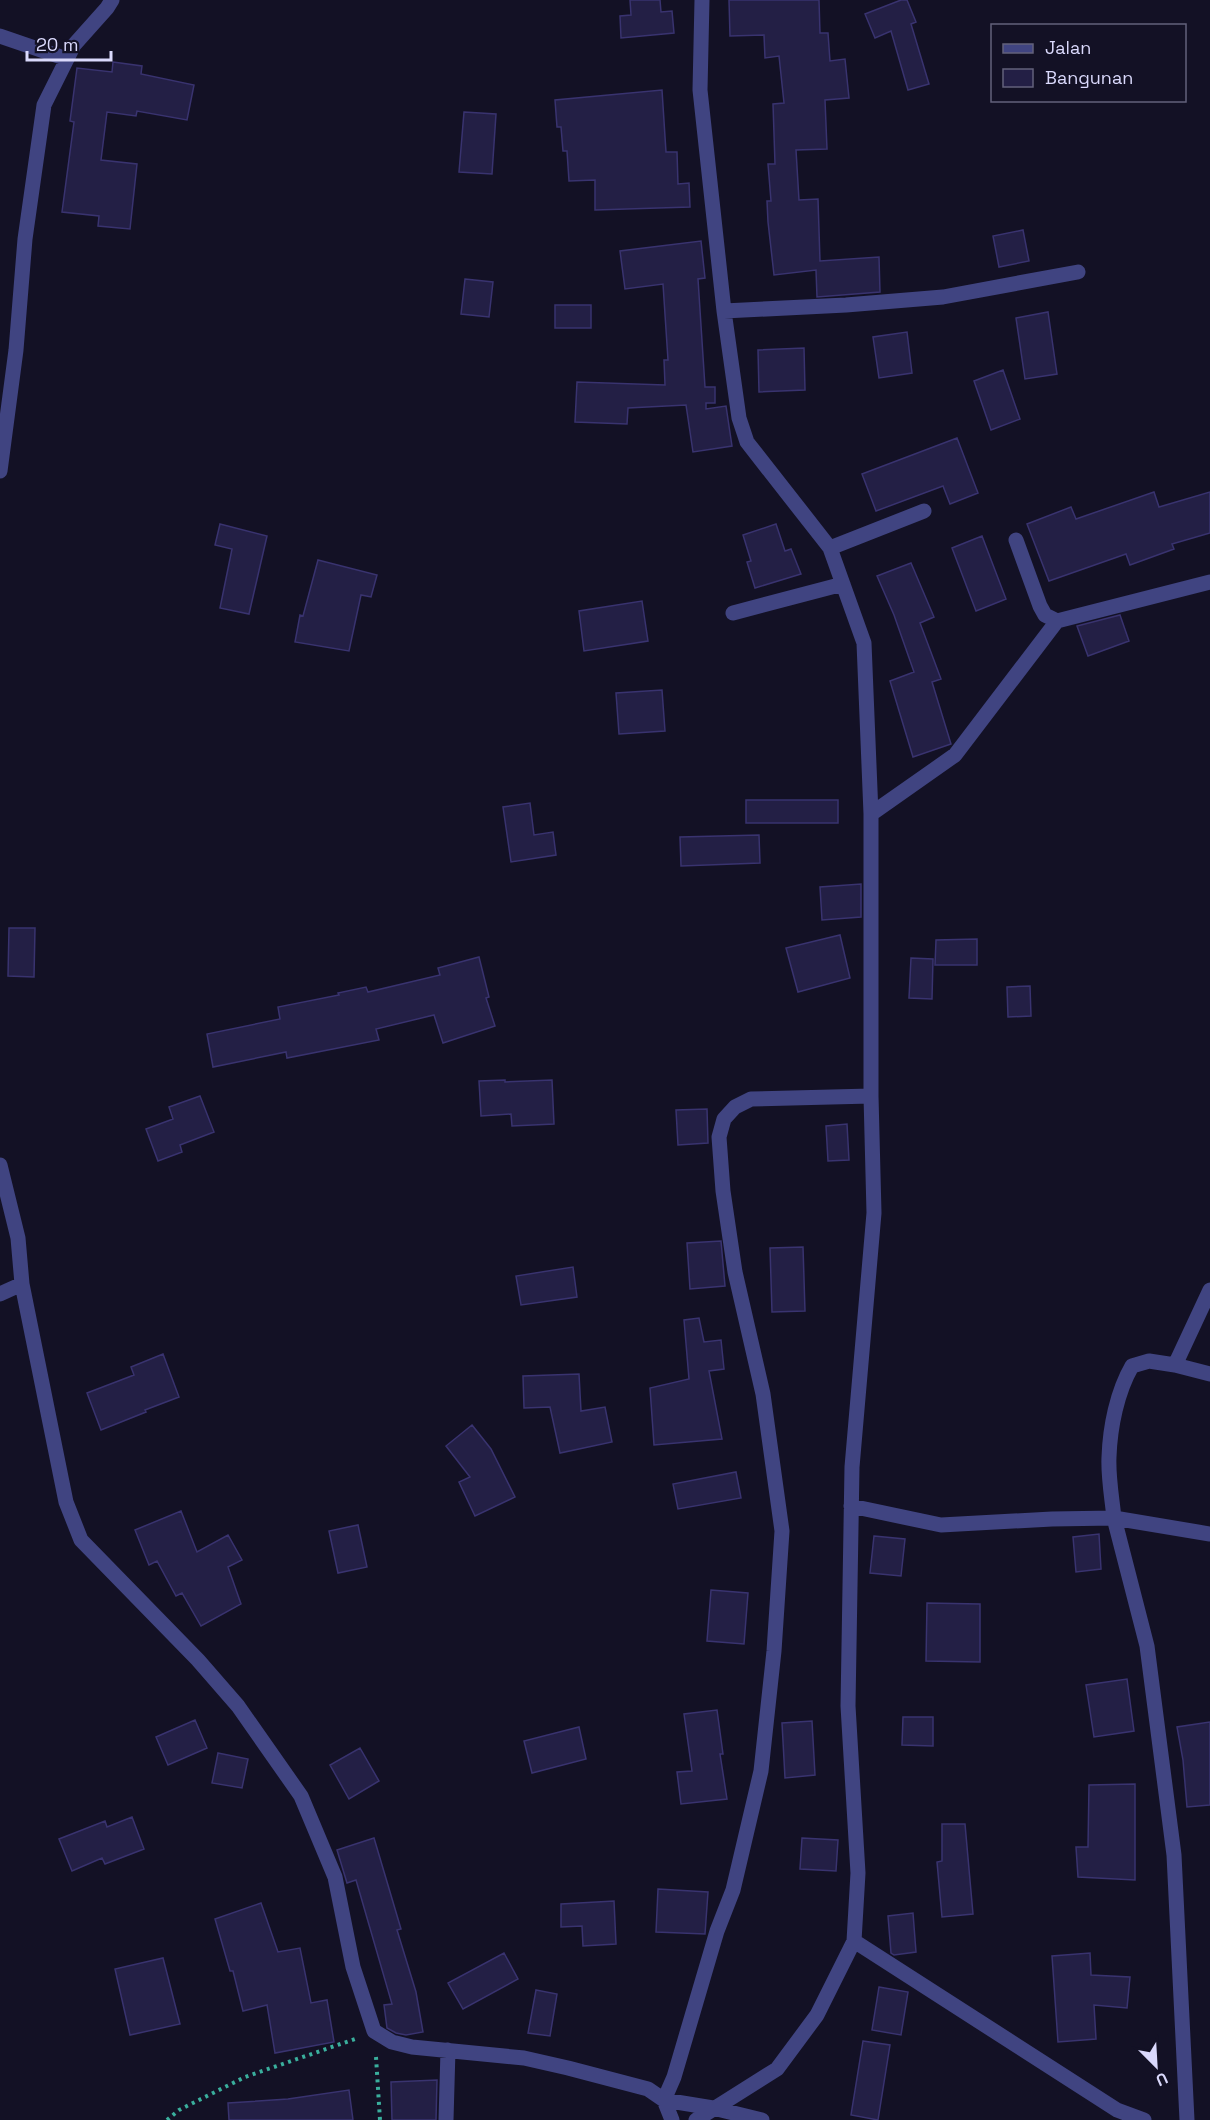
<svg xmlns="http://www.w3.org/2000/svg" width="1210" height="2120" viewBox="0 0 1210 2120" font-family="'Space Grotesk',sans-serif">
  <rect width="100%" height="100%" fill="#131125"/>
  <path fill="#231f45" stroke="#39336f" stroke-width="1.5" d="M 630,0 L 660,0 L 661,12 L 672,11 L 674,33 L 621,38 L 620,16 L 631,15 Z
    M 729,0 L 819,0 L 820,33 L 828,33 L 830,61 L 845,59 L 849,98 L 825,100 L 827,149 L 796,150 L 799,200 L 818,199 L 820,261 L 879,257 L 880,292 L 817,297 L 816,270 L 774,275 L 768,222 L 767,201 L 771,201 L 768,164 L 775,164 L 773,104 L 784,103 L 779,56 L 765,58 L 764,35 L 730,36 Z
    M 901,0 L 907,0 L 916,22 L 911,24 L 929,84 L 908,90 L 891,31 L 875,38 L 865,14 Z
    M 113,62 L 142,66 L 141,74 L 194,85 L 187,120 L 137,111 L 136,116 L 107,112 L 101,160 L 137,164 L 130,229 L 98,226 L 99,216 L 62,212 L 74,122 L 70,121 L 77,68 L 112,72 Z
    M 662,90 L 666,152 L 677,152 L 678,184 L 689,183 L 690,207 L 595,210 L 595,180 L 569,181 L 567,151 L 563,151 L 561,127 L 557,127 L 555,100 Z
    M 464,112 L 496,114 L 492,174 L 459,172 Z
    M 1023,230 L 1029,261 L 999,267 L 993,236 Z
    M 701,241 L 705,278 L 698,279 L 705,387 L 715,387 L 715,403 L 706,403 L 706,409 L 726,406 L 732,446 L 693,452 L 686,405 L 628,408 L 627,424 L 575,422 L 577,382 L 665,385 L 664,360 L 668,360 L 663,284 L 625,289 L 620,251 Z
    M 465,279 L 493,282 L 489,317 L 461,314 Z
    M 555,305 L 591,305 L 591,328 L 555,328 Z
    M 1048,312 L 1057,374 L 1025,379 L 1016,318 Z
    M 907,332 L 912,373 L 879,378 L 873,337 Z
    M 804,348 L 805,390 L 759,392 L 758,350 Z
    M 1003,370 L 1020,419 L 991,430 L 974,381 Z
    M 957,438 L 978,493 L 950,504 L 943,486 L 876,511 L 862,474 Z
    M 1154,492 L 1159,507 L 1210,492 L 1210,533 L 1172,544 L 1174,549 L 1130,565 L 1126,554 L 1049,581 L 1027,524 L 1071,507 L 1076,519 Z
    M 220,524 L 267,536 L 249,614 L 220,608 L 232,549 L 215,545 Z
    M 776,524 L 785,551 L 791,549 L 801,574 L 755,588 L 747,562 L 751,561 L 743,535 Z
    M 982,536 L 1006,599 L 976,611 L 952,548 Z
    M 318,560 L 377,575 L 371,597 L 361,595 L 349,651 L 295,642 L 300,615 L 303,616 Z
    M 911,563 L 934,617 L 920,623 L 941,679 L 932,682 L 951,744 L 913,757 L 890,681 L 914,672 L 894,615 L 877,576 Z
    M 642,601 L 648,641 L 584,651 L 579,611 Z
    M 1120,615 L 1129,641 L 1088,656 L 1077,626 Z
    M 662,690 L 665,731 L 619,734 L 616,693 Z
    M 746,800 L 838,800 L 838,823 L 746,823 Z
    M 530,803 L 534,835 L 553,832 L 556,855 L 511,862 L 503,807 Z
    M 759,835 L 760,863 L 681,866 L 680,837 Z
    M 861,884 L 861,917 L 822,920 L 820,887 Z
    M 9,928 L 35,928 L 34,977 L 8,976 Z
    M 840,935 L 850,978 L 798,992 L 786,948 Z
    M 977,939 L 977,965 L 935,965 L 936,940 Z
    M 479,957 L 489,997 L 486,998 L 495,1026 L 443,1043 L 434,1015 L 376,1029 L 379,1040 L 287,1058 L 286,1052 L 213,1067 L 207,1034 L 280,1019 L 278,1007 L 339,995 L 338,993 L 366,987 L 368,992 L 440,975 L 438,968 Z
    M 911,958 L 933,959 L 932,999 L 909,998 Z
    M 1030,986 L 1031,1016 L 1008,1017 L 1007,987 Z
    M 505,1080 L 505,1082 L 552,1080 L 554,1124 L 512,1126 L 511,1114 L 481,1116 L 479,1081 Z
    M 200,1096 L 214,1132 L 180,1145 L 182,1152 L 158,1161 L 146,1129 L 173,1119 L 169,1107 Z
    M 707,1109 L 708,1143 L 678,1145 L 676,1110 Z
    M 847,1124 L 849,1160 L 828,1161 L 826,1126 Z
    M 721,1241 L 725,1286 L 690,1289 L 687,1243 Z
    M 803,1247 L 805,1311 L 772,1312 L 770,1248 Z
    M 573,1267 L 577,1297 L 521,1305 L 516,1276 Z
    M 699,1318 L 704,1342 L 721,1340 L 724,1369 L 709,1371 L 722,1439 L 654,1445 L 650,1388 L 689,1379 L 684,1320 Z
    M 163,1354 L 179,1397 L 145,1410 L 146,1412 L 101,1430 L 87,1393 L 134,1375 L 131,1367 Z
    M 579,1374 L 581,1411 L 605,1407 L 612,1442 L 560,1453 L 550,1407 L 524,1408 L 523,1376 Z
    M 472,1425 L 491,1449 L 515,1497 L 475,1516 L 459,1482 L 470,1477 L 446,1446 Z
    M 736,1472 L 741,1498 L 678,1509 L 673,1484 Z
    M 181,1511 L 197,1552 L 228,1535 L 242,1560 L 228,1567 L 241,1604 L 201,1626 L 182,1593 L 176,1596 L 157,1561 L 149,1565 L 135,1530 Z
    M 358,1525 L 367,1567 L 338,1573 L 329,1531 Z
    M 1099,1534 L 1101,1569 L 1076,1572 L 1073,1537 Z
    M 874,1536 L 905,1539 L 901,1576 L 870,1573 Z
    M 711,1590 L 748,1593 L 744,1644 L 707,1641 Z
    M 927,1603 L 980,1604 L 980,1662 L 926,1661 Z
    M 1127,1679 L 1134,1731 L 1094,1737 L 1086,1685 Z
    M 717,1710 L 723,1754 L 720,1754 L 727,1799 L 681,1804 L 677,1772 L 692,1771 L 684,1714 Z
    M 903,1717 L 933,1717 L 933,1746 L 902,1745 Z
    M 195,1720 L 207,1748 L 168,1765 L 156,1737 Z
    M 812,1721 L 815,1775 L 785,1778 L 782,1723 Z
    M 1210,1722 L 1210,1805 L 1187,1807 L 1183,1760 L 1177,1727 Z
    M 579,1727 L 586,1759 L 532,1773 L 524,1741 Z
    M 360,1748 L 379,1781 L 349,1799 L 330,1765 Z
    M 218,1753 L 248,1759 L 242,1788 L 212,1783 Z
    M 1135,1784 L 1135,1880 L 1078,1877 L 1076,1847 L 1088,1847 L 1089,1785 Z
    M 132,1817 L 144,1849 L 105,1864 L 102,1858 L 72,1871 L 59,1839 L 105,1821 L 107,1827 Z
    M 942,1824 L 965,1824 L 973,1914 L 942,1917 L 937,1862 L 942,1861 Z
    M 374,1838 L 401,1929 L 397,1930 L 416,1992 L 423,2032 L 406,2035 L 396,2033 L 387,2028 L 384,2005 L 392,2004 L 356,1880 L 347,1883 L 337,1850 Z
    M 802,1838 L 838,1840 L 836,1871 L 800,1869 Z
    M 658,1889 L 708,1892 L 705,1934 L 656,1932 Z
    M 614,1901 L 616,1944 L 583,1946 L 582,1926 L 561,1927 L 561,1904 Z
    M 261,1903 L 278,1952 L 300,1948 L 311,2003 L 327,2000 L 334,2042 L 275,2053 L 267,2005 L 243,2011 L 233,1971 L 230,1971 L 215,1919 Z
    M 913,1913 L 916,1952 L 894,1955 L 891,1953 L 888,1916 Z
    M 504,1953 L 518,1979 L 463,2009 L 448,1983 Z
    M 1090,1953 L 1091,1975 L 1130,1977 L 1127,2008 L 1094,2005 L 1096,2039 L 1058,2042 L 1052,1956 Z
    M 163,1958 L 180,2024 L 130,2035 L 115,1969 Z
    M 879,1987 L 908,1992 L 901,2035 L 872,2030 Z
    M 536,1990 L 557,1994 L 550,2036 L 528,2033 Z
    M 863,2041 L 890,2045 L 878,2120 L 851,2115 Z
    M 437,2080 L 436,2120 L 392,2120 L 391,2082 Z
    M 349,2090 L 353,2120 L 229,2120 L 228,2103 L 288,2099 Z"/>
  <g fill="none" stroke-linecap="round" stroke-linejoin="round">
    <path stroke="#3aaf9d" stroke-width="4" stroke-dasharray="3 4.5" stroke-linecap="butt" d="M 376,2057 L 380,2120
      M 167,2120 L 179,2110 L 245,2077 L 355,2039"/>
    <path stroke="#404481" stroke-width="15" d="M 0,36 L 67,59
      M 724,311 L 846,305 L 943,297 L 1078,272
      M 0,471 L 16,350 L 25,239 L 44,105 L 74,45 L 107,8 L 112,0
      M 1016,540 L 1040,606 L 1045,615 L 1057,621 L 1210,582
      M 830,548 L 924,511
      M 733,613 L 843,584
      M 871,814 L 955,755 L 1057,621
      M 0,1165 L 18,1238 L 22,1284 L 66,1502 L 81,1540 L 198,1660 L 238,1706 L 301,1796 L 335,1877 L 353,1967 L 374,2031 L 392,2042 L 412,2047 L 524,2058 L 568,2068 L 648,2089 L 664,2100 L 672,2120
      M 0,1294 L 22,1284
      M 1175,1365 L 1210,1290
      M 1210,1374 L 1175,1365 L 1149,1361 L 1132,1366 C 1117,1392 1110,1427 1109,1457 C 1108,1477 1112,1498 1114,1518 L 1210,1534
      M 851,1506 L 941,1525 L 1052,1519 L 1114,1518 L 1147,1646 L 1174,1855 L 1187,2120
      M 854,1941 L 1117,2110 L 1144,2120
      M 446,2120 L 448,2050
      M 696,2120 L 777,2069 L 817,2015 L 854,1941 L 858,1873 L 848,1706 L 852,1467 L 874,1213 L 871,1096 L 871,814 L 864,643 L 830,548 L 747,442 L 739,418 L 724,311 L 700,90 L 702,0
      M 762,2120 L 713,2108 L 664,2100 L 674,2077 L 717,1931 L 733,1890 L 761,1771 L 774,1651 L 782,1531 L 763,1394 L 735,1272 L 723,1191 L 719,1137 L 724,1119 L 735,1107 L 751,1099 L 871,1096"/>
  </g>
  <rect x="991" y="24" width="195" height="78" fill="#131125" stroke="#63617b" stroke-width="1.5"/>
  <rect x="1003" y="44" width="30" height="9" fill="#404481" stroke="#63617b" stroke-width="1.5"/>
  <text x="1045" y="54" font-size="18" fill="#dad9fc">Jalan</text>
  <rect x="1003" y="69" width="30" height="18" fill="#231f45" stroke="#63617b" stroke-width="1.5"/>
  <text x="1045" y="84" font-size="18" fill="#dad9fc">Bangunan</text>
  <g transform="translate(1156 2066) rotate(156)" stroke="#131125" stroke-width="4.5" paint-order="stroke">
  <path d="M0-4.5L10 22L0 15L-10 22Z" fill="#dad9fc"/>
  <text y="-9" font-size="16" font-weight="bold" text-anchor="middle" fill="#dad9fc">U</text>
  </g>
  <path d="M27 51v9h84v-9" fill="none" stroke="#dad9fc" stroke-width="3"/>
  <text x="36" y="51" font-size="18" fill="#dad9fc" stroke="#131125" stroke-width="4.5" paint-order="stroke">20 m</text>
</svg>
